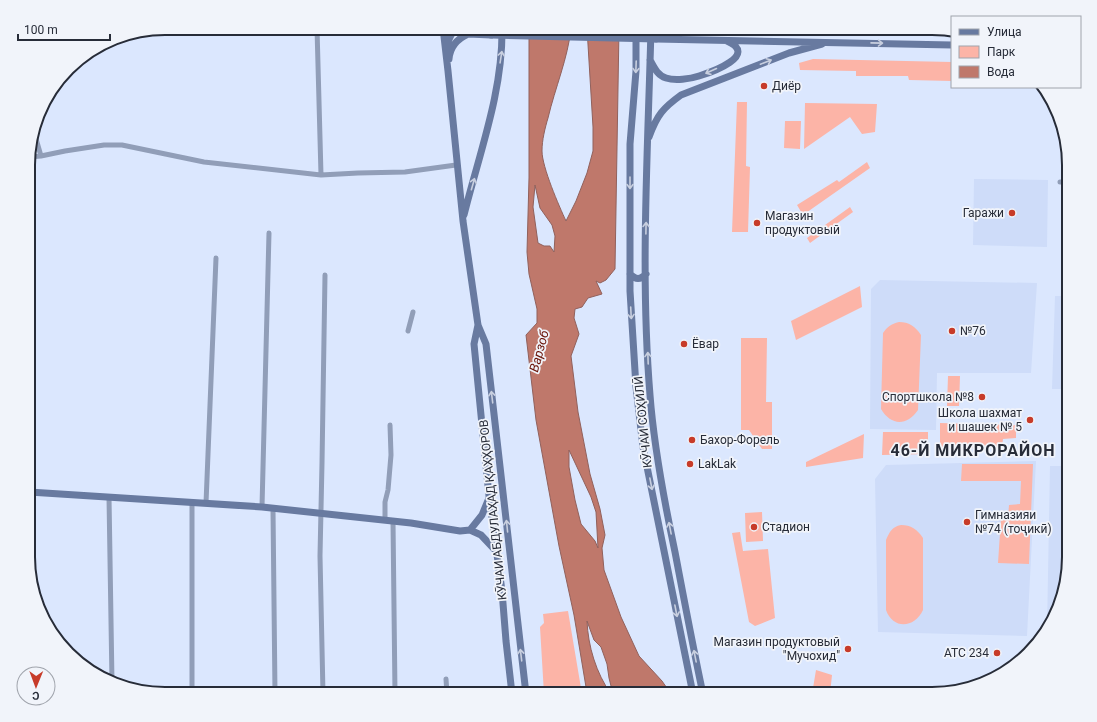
<svg xmlns="http://www.w3.org/2000/svg" width="1097" height="722" viewBox="0 0 1097 722" font-family="Roboto,sans-serif">
  <rect width="100%" height="100%" fill="#dbe7fe"/>
  <path fill="#cedcf9" d="M 974,179 L 1048,180 L 1047,247 L 973,245 Z
    M 880,280 L 1037,283 L 1031,373 L 937,373 L 936,430 L 870,429 L 871,289 Z
    M 1055,296 L 1069,296 L 1069,389 L 1052,389 Z
    M 1036,461 L 1027,636 L 878,632 L 875,479 L 886,465 Z
    M 1050,466 L 1069,466 L 1069,565 L 1047,629 Z"/>
  <path fill="#fcb4a7" d="M 813,59 L 952,62 L 952,81 L 909,80 L 908,76 L 856,76 L 856,71 L 800,70 L 799,63 Z
    M 737,102 L 747,102 L 746,166 L 750,167 L 748,232 L 732,232 Z
    M 805,103 L 877,104 L 875,132 L 862,134 L 850,117 L 804,149 Z
    M 785,121 L 801,121 L 800,149 L 784,148 Z
    M 867,162 L 870,168 L 803,215 L 797,205 L 837,180 L 839,182 Z
    M 850,207 L 853,212 L 810,243 L 807,238 Z
    M 860,286 L 862,307 L 796,340 L 791,321 Z
    M 899,322 C 909,322 915,326 921,335 L 918,410 C 907,426 891,426 881,409 L 883,333 C 887,327 891,324 899,322 Z
    M 741,338 L 767,338 L 766,402 L 772,402 L 772,449 L 762,449 L 749,430 L 741,430 Z
    M 948,376 L 960,376 L 959,406 L 947,406 Z
    M 940,423 L 1016,425 L 1016,438 L 1003,439 L 1002,447 L 940,448 Z
    M 883,432 L 928,432 L 928,454 L 882,455 Z
    M 864,434 L 863,458 L 806,467 L 806,462 Z
    M 962,464 L 1033,464 L 1029,564 L 998,563 L 1001,518 L 1008,518 L 1009,505 L 1020,504 L 1021,481 L 961,481 Z
    M 762,512 L 763,541 L 746,542 L 745,513 Z
    M 901,525 C 911,525 917,529 923,538 L 923,610 C 915,628 893,630 886,610 L 886,540 C 890,531 892,527 901,525 Z
    M 740,532 L 743,551 L 768,549 L 775,618 L 755,626 L 749,622 L 732,533 Z
    M 568,611 L 582,694 L 544,694 L 540,627 L 544,623 L 543,614 Z
    M 816,670 L 832,675 L 830,694 L 812,694 Z"/>
  <path fill="#bf786b" stroke="#91615c" fill-rule="evenodd" d="M 529,28 L 571,28 C 568,58 555,88 548,118 C 545,128 542,140 542,151 C 542,167 559,206 566,221 L 576,201 L 587,173 L 593,151 L 593,127 L 587,28 L 619,28 L 615,269 L 606,280 L 600,283 L 596,281 L 602,294 L 588,298 L 582,307 L 575,309 L 574,318 L 579,334 L 571,356 L 578,412 L 590,474 L 600,509 L 605,535 L 602,548 L 604,570 L 621,617 L 639,656 L 662,681 L 671,694 L 613,694 L 609,678 L 607,664 L 601,647 L 594,640 L 587,621 C 588,646 596,673 611,694 L 588,694 L 586,687 L 574,615 L 559,546 L 536,420 L 526,335 L 537,323 L 537,309 L 529,274 L 527,252 L 529,178 ZM 535,185 L 540,208 L 552,225 L 555,236 L 554,252 L 550,246 L 544,246 L 538,243 L 533,207 ZM 569,450 L 591,497 L 596,512 L 598,548 L 595,541 L 581,524 L 575,500 L 569,467 Z"/>
  <g fill="none" stroke-linecap="round" stroke-linejoin="round">
    <path stroke="#919eb8" stroke-width="5" d="M 317,28 L 321,175
      M 41,156 L 65,151 L 104,145 L 122,145 L 204,162 L 321,175 L 358,173 L 405,172 L 456,165
      M 29,157 L 41,156 L 34,132
      M 1060,182 L 1069,182
      M 408,331 L 413,312
      M 109,497 L 112,682
      M 192,503 L 192,694
      M 206,503 L 216,258
      M 262,507 L 269,233
      M 273,509 L 275,694
      M 385,520 L 385,502 L 388,490 L 391,455 L 390,425
      M 393,521 L 395,694
      M 29,569 L 30,492
      M 446,679 L 447,694
      M 323,694 L 320,556 L 322,463 L 325,275"/>
    <path stroke="#687aa0" stroke-width="7" d="M 443,28 L 448,71 L 463,221 L 478,325 L 486,344 L 526,694
      M 454,28 L 468,34 L 491,35
      M 636,28 L 636,71 L 630,144 L 630,291 L 636,387 L 643,447 L 693,694
      M 651,28 C 648,149 640,274 650,395 C 654,448 664,500 675,552 C 684,599 693,647 703,694
      M 656,29 L 829,29 L 952,32
      M 656,39 L 952,45
      M 446,47 C 449,40 451,31 459,28
      M 449,59 C 450,46 457,39 468,34
      M 650,60 C 654,67 657,75 666,78 C 675,81 690,79 699,76 C 712,72 759,55 727,41
      M 649,137 C 657,115 663,108 681,95 L 789,53 L 822,44
      M 464,215 C 479,154 503,92 502,28
      M 630,274 C 636,280 640,280 646,274
      M 478,325 L 474,344 L 489,496 L 502,591 L 506,641 L 512,694
      M 29,492 L 262,507 L 411,523 L 460,531 L 470,530 L 481,535 L 497,552
      M 470,530 L 482,515 L 489,498"/>
    <path stroke="#687aa0" stroke-width="7" d="M 631,28 L 656,29
      M 491,35 L 656,39"/>
  </g>
  <defs><path id="oneway-shaft" d="M-6 0H5M1.5-3L5.5 0L1.5 3" fill="none" stroke-width="1.6" stroke-linecap="round" stroke-linejoin="round"/></defs>
  <g stroke="#c8cfdf">
    <use href="#oneway-shaft" transform="translate(877 43) rotate(1)"/>
    <use href="#oneway-shaft" transform="translate(501 57) rotate(-81)"/>
    <use href="#oneway-shaft" transform="translate(766 62) rotate(-21)"/>
    <use href="#oneway-shaft" transform="translate(636 67) rotate(92)"/>
    <use href="#oneway-shaft" transform="translate(711 71) rotate(156)"/>
    <use href="#oneway-shaft" transform="translate(630 183) rotate(90)"/>
    <use href="#oneway-shaft" transform="translate(473 184) rotate(-74)"/>
    <use href="#oneway-shaft" transform="translate(646 228) rotate(-89)"/>
    <use href="#oneway-shaft" transform="translate(631 313) rotate(87)"/>
    <use href="#oneway-shaft" transform="translate(648 358) rotate(-92)"/>
    <use href="#oneway-shaft" transform="translate(492 397) rotate(-97)"/>
    <use href="#oneway-shaft" transform="translate(651 484) rotate(79)"/>
    <use href="#oneway-shaft" transform="translate(507 526) rotate(-96)"/>
    <use href="#oneway-shaft" transform="translate(670 528) rotate(-101)"/>
    <use href="#oneway-shaft" transform="translate(676 611) rotate(79)"/>
    <use href="#oneway-shaft" transform="translate(521 655) rotate(-97)"/>
    <use href="#oneway-shaft" transform="translate(695 656) rotate(-101)"/>
  </g>
  <g fill="#c73b29" stroke="#f1f4fa" stroke-width="1.5">
    <circle cx="764" cy="86" r="4"/>
    <circle cx="1012" cy="213" r="4"/>
    <circle cx="757" cy="223" r="4"/>
    <circle cx="952" cy="331" r="4"/>
    <circle cx="684" cy="344" r="4"/>
    <circle cx="982" cy="397" r="4"/>
    <circle cx="1030" cy="420" r="4"/>
    <circle cx="692" cy="440" r="4"/>
    <circle cx="690" cy="464" r="4"/>
    <circle cx="967" cy="522" r="4"/>
    <circle cx="754" cy="527" r="4"/>
    <circle cx="848" cy="649" r="4"/>
    <circle cx="997" cy="653" r="4"/>
  </g>
  <g text-anchor="middle" dominant-baseline="central" stroke-width="3.5" stroke-linejoin="round" paint-order="stroke">
    <g font-size="12" fill="#272c38" stroke="#f1f4fa" text-anchor="start">
      <text x="772" y="86">Диёр</text>
      <text x="1004" y="213" text-anchor="end">Гаражи</text>
      <text x="765" y="216">Магазин<tspan x="765" dy="14">продуктовый</tspan></text>
      <text x="960" y="331">№76</text>
      <text x="692" y="344">Ёвар</text>
      <text x="974" y="397" text-anchor="end">Спортшкола №8</text>
      <text x="1022" y="413" text-anchor="end">Школа шахмат<tspan x="1022" dy="14">и шашек № 5</tspan></text>
      <text x="700" y="440">Бахор-Форель</text>
      <text x="698" y="464">LakLak</text>
      <text x="975" y="515">Гимназияи<tspan x="975" dy="14">№74 (тоҷикӣ)</tspan></text>
      <text x="762" y="527">Стадион</text>
      <text x="840" y="642" text-anchor="end">Магазин продуктовый<tspan x="840" dy="14">"Мучохид"</tspan></text>
      <text x="989" y="653" text-anchor="end">АТС 234</text>
    </g>
    <g font-size="12" fill="#272c38" stroke="#f1f4fa">
      <text transform="translate(643 422) rotate(-96)">КӮЧАИ СОҲИЛӢ</text>
      <text transform="translate(493 510) rotate(-96)">КӮЧАИ АБДУЛАҲАД ҚАҲҲОРОВ</text>
    </g>
    <g font-size="13" font-style="italic" fill="#6b150a" stroke="#f1f4fa">
      <text transform="translate(539 351) rotate(-75)">Варзоб</text>
    </g>
    <g font-size="16" font-weight="bold" letter-spacing="1" fill="#272c38" stroke="#f1f4fa">
      <text x="973" y="450">46-Й МИКРОРАЙОН</text>
    </g>
  </g>
  <path d="M0 0H1097V722H0ZM165 35H932A130 130 0 0 1 1062 165V557A130 130 0 0 1 932 687H165A130 130 0 0 1 35 557V165A130 130 0 0 1 165 35Z" fill="#f1f4fa" fill-rule="evenodd"/>
  <path fill="none" stroke="#272c38" stroke-width="2" d="M165 35H932A130 130 0 0 1 1062 165V557A130 130 0 0 1 932 687H165A130 130 0 0 1 35 557V165A130 130 0 0 1 165 35Z"/>
  <rect x="951" y="16" width="130" height="72" fill="#f1f4fa" stroke="#a0a4ac"/>
  <rect x="959" y="29" width="20" height="6" fill="#687aa0" stroke="#a0a4ac"/>
  <text x="987" y="36" font-size="12" fill="#272c38">Улица</text>
  <rect x="959" y="46" width="20" height="12" fill="#fcb4a7" stroke="#a0a4ac"/>
  <text x="987" y="56" font-size="12" fill="#272c38">Парк</text>
  <rect x="959" y="66" width="20" height="12" fill="#bf786b" stroke="#a0a4ac"/>
  <text x="987" y="76" font-size="12" fill="#272c38">Вода</text>
  <g transform="translate(36 686) rotate(181)"><circle r="19" fill="#f1f4fa" stroke="#a0a4ac"/>
  <path d="M0-3L7 15L0 10L-7 15Z" fill="#c73b29"/>
  <text y="-6" font-size="11" font-weight="bold" text-anchor="middle" fill="#272c38">С</text>
  </g>
  <path d="M18 34v6h92v-6" fill="none" stroke="#272c38" stroke-width="2"/>
  <text x="24" y="34" font-size="12" fill="#272c38" stroke="#f1f4fa" stroke-width="3" paint-order="stroke">100 m</text>
</svg>
